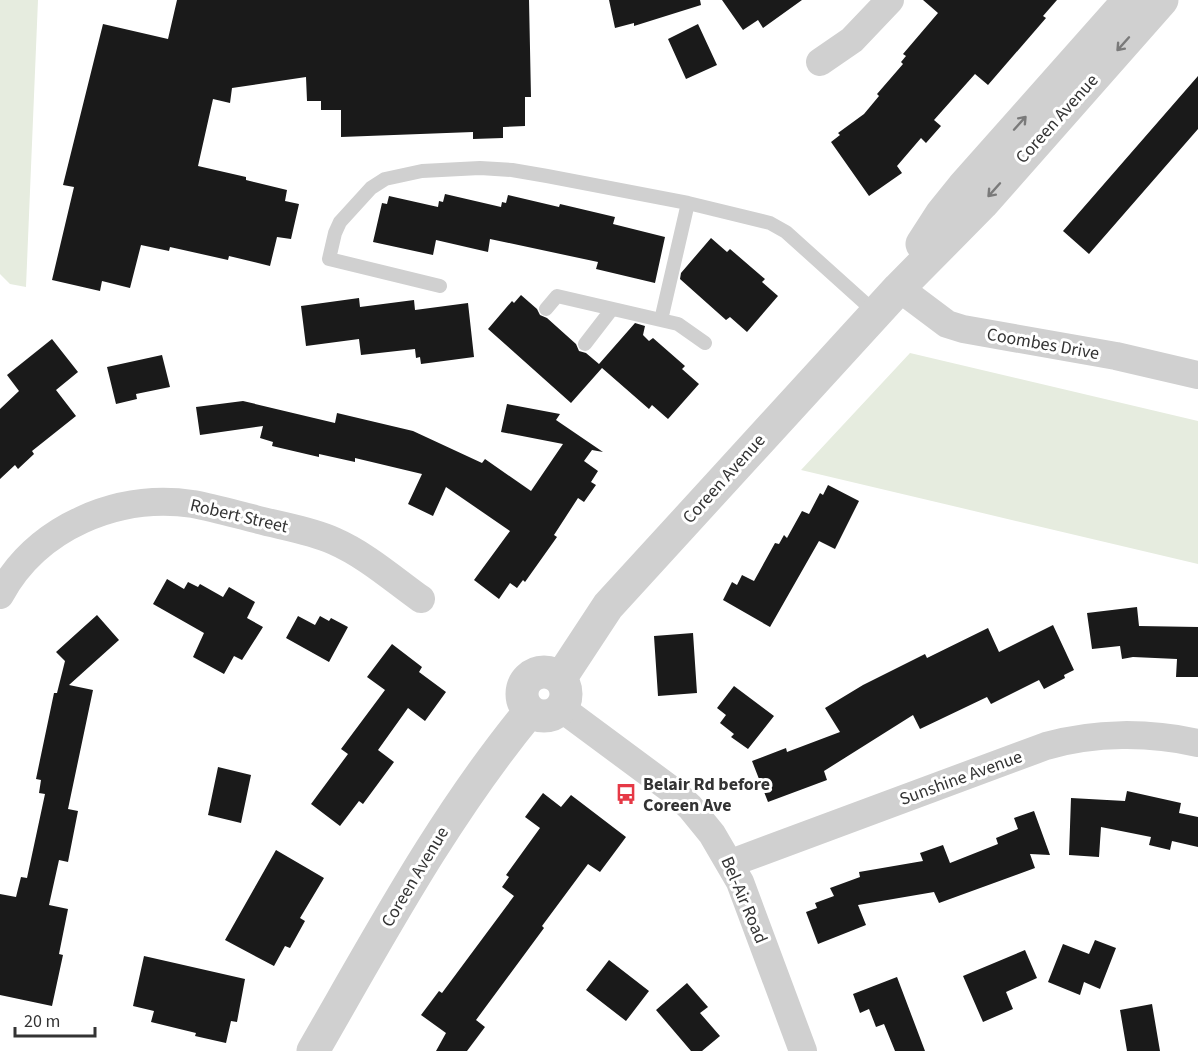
<svg xmlns="http://www.w3.org/2000/svg" width="1198" height="1051" viewBox="0 0 1198 1051" font-family="'Source Sans 3',sans-serif">
  <rect width="100%" height="100%" fill="#fff"/>
  <path fill="#e6ecdf" d="M 0,0 L 38,0 L 26,287 L 10,284 L 0,274 Z
    M 910,353 L 1198,421 L 1198,564 L 801,470 Z"/>
  <path fill="#1a1a1a" d="M 177,0 L 529,0 L 531,97 L 525,97 L 525,126 L 503,127 L 503,138 L 473,139 L 473,132 L 341,137 L 341,110 L 321,110 L 321,101 L 307,101 L 306,77 L 232,88 L 230,103 L 213,99 L 198,166 L 246,177 L 246,180 L 287,190 L 285,201 L 299,204 L 291,239 L 277,237 L 270,266 L 229,256 L 228,260 L 170,247 L 169,251 L 141,245 L 130,288 L 102,281 L 100,291 L 52,280 L 74,187 L 63,185 L 103,24 L 168,39 Z
    M 609,0 L 700,0 L 701,5 L 634,26 L 634,23 L 615,28 Z
    M 722,0 L 802,0 L 763,28 L 758,20 L 743,30 Z
    M 923,0 L 1057,0 L 1043,16 L 1046,18 L 988,85 L 975,74 L 934,120 L 941,126 L 926,143 L 921,138 L 897,166 L 902,173 L 869,196 L 831,142 L 840,135 L 838,133 L 864,114 L 879,96 L 877,94 L 903,64 L 901,62 L 906,56 L 903,54 L 938,13 Z
    M 698,24 L 717,65 L 686,79 L 668,39 Z
    M 1198,76 L 1198,129 L 1089,254 L 1063,231 Z
    M 445,194 L 501,207 L 502,202 L 506,203 L 508,195 L 559,207 L 560,204 L 615,217 L 613,224 L 665,237 L 655,283 L 596,269 L 598,262 L 490,239 L 488,252 L 436,240 L 433,255 L 373,242 L 382,203 L 387,204 L 389,196 L 438,207 L 439,201 L 443,202 Z
    M 711,238 L 727,252 L 730,249 L 765,279 L 762,282 L 778,296 L 747,332 L 730,317 L 726,320 L 680,279 L 681,273 Z
    M 521,295 L 537,309 L 540,315 L 547,318 L 576,344 L 579,351 L 586,353 L 599,364 L 635,323 L 645,326 L 643,335 L 649,341 L 653,338 L 685,366 L 682,369 L 699,384 L 668,419 L 652,405 L 649,409 L 602,368 L 571,403 L 488,329 L 512,301 L 514,303 Z
    M 359,298 L 360,307 L 414,300 L 415,310 L 468,303 L 474,357 L 421,364 L 420,357 L 416,358 L 415,349 L 361,355 L 359,339 L 306,346 L 301,306 Z
    M 52,339 L 78,372 L 56,390 L 76,416 L 32,451 L 34,454 L 18,469 L 15,465 L 0,479 L 0,409 L 19,391 L 7,375 Z
    M 162,355 L 170,387 L 136,394 L 137,399 L 116,404 L 107,367 Z
    M 243,401 L 335,423 L 337,413 L 413,431 L 482,463 L 485,459 L 531,491 L 563,444 L 501,432 L 507,404 L 560,414 L 556,420 L 603,452 L 592,450 L 584,461 L 598,471 L 591,482 L 596,485 L 584,502 L 578,498 L 554,535 L 557,537 L 525,582 L 523,580 L 517,588 L 510,583 L 499,599 L 474,580 L 510,531 L 446,487 L 433,516 L 408,504 L 422,474 L 355,458 L 355,462 L 319,454 L 319,457 L 272,446 L 273,442 L 260,438 L 263,426 L 200,435 L 196,407 Z
    M 828,485 L 859,501 L 835,549 L 819,541 L 770,627 L 723,600 L 732,582 L 737,585 L 742,575 L 754,581 L 775,543 L 779,544 L 784,535 L 787,538 L 802,511 L 809,514 L 820,493 L 823,495 Z
    M 167,579 L 184,589 L 188,582 L 198,587 L 200,584 L 223,597 L 229,587 L 255,602 L 247,618 L 263,627 L 242,660 L 234,656 L 224,674 L 193,657 L 204,633 L 153,604 Z
    M 1137,607 L 1139,626 L 1198,627 L 1198,677 L 1176,677 L 1177,659 L 1133,657 L 1122,659 L 1120,646 L 1092,649 L 1087,613 Z
    M 97,615 L 119,640 L 69,685 L 93,690 L 68,809 L 78,811 L 68,862 L 59,860 L 49,905 L 68,909 L 59,954 L 63,955 L 52,1006 L 0,995 L 0,894 L 16,897 L 21,877 L 27,878 L 45,794 L 39,793 L 41,780 L 36,779 L 54,693 L 57,693 L 65,661 L 56,652 Z
    M 298,616 L 315,625 L 320,616 L 329,621 L 331,618 L 348,627 L 329,662 L 286,638 Z
    M 1053,625 L 1074,670 L 1064,675 L 1065,678 L 1044,689 L 1039,680 L 991,704 L 987,697 L 920,729 L 913,715 L 824,771 L 827,780 L 768,802 L 752,761 L 786,748 L 787,752 L 840,732 L 825,708 L 863,685 L 925,654 L 927,658 L 988,628 L 999,652 Z
    M 693,633 L 697,693 L 658,696 L 654,636 Z
    M 392,644 L 422,667 L 419,672 L 446,692 L 425,721 L 408,708 L 378,750 L 394,762 L 363,804 L 359,801 L 340,826 L 311,804 L 348,754 L 341,749 L 385,690 L 367,677 Z
    M 734,686 L 774,716 L 748,749 L 731,737 L 734,734 L 720,723 L 726,715 L 717,708 Z
    M 218,767 L 251,775 L 241,823 L 208,815 Z
    M 1127,791 L 1181,803 L 1179,813 L 1198,817 L 1198,847 L 1172,841 L 1170,850 L 1149,845 L 1151,837 L 1101,827 L 1099,857 L 1069,855 L 1071,798 L 1125,801 Z
    M 543,793 L 561,807 L 571,795 L 626,837 L 600,872 L 588,864 L 542,926 L 544,928 L 476,1020 L 485,1027 L 467,1051 L 436,1051 L 446,1033 L 421,1015 L 439,991 L 442,993 L 514,896 L 502,887 L 509,877 L 506,875 L 540,828 L 525,817 Z
    M 1034,811 L 1050,855 L 1030,854 L 1035,868 L 939,903 L 934,892 L 858,905 L 866,925 L 818,944 L 806,912 L 817,908 L 815,903 L 834,896 L 830,888 L 860,877 L 859,872 L 923,861 L 920,853 L 943,845 L 950,863 L 998,844 L 996,838 L 1018,829 L 1014,818 Z
    M 276,850 L 324,878 L 300,918 L 305,921 L 290,948 L 285,946 L 274,966 L 225,940 Z
    M 1095,940 L 1116,948 L 1100,989 L 1084,982 L 1080,995 L 1048,982 L 1063,944 L 1089,954 Z
    M 1025,950 L 1037,978 L 1006,992 L 1013,1009 L 983,1022 L 963,976 Z
    M 144,956 L 245,979 L 237,1022 L 231,1021 L 226,1043 L 195,1036 L 196,1033 L 151,1022 L 154,1011 L 133,1006 Z
    M 609,960 L 649,991 L 626,1021 L 586,990 Z
    M 897,977 L 925,1051 L 895,1051 L 884,1024 L 876,1027 L 869,1009 L 860,1013 L 853,994 Z
    M 687,983 L 708,1007 L 700,1013 L 720,1036 L 702,1051 L 691,1051 L 656,1010 Z
    M 1152,1004 L 1160,1051 L 1127,1051 L 1120,1010 Z"/>
  <g fill="none" stroke-linecap="round" stroke-linejoin="round">
    <path stroke="#d0d0d0" stroke-width="14" d="M 440,286 L 329,259 L 335,233 L 340,222 L 371,188 L 385,179 L 422,171 L 480,168 L 512,170 L 547,176 L 688,203 L 770,223 L 786,232 L 876,313
      M 546,309 L 557,296 L 678,324 L 705,343
      M 661,320 L 688,203
      M 585,344 L 612,309"/>
    <path stroke="#d0d0d0" stroke-width="28" d="M 820,62 L 852,40 L 890,0
      M 899,288 L 947,324 L 963,329 L 1116,356 L 1198,375
      M 0,595 C 37,527 117,493 193,504 C 214,508 235,514 255,519 C 281,526 310,530 334,541 C 366,555 393,579 421,599
      M 561,708 L 673,791 L 690,807 L 712,834 L 740,882 L 803,1051
      M 731,863 L 1046,746 C 1095,732 1149,732 1198,743"/>
    <path stroke="#d0d0d0" stroke-width="33" d="M 922,244 L 942,213 L 963,187 L 1129,0
      M522 694a22 22 0 1 1 44 0a22 22 0 1 1-44 0Z
      M 560,679 L 608,606 L 899,288 L 982,204 L 1162,0
      M 313,1051 C 380,935 444,815 530,711"/>
  </g>
  <defs><path id="oneway-shaft" d="M-6 0H5M1.5-3L5.5 0L1.5 3" fill="none" stroke-width="1.6" stroke-linecap="round" stroke-linejoin="round" transform="scale(1.5)"/></defs>
  <g stroke="#7a7a7a">
    <use href="#oneway-shaft" transform="translate(1123 44) rotate(132)"/>
    <use href="#oneway-shaft" transform="translate(1020 123) rotate(-48)"/>
    <use href="#oneway-shaft" transform="translate(994 190) rotate(132)"/>
  </g>
  <defs>
    <symbol id="bus-bare" viewBox="-9 -9 18 18"><path d="M-5-6H5V4H4V6H2V4H-2V6H-4V4H-5ZM-3.5-4V0h7V-4ZM-3.5 1.2v1.5H-2V1.2ZM2 1.2v1.5H3.5V1.2Z" fill="#e63946" stroke="#fff" stroke-width="2.5" paint-order="stroke"/></symbol>
  </defs>
  <g fill-rule="evenodd">
    <use href="#bus-bare" x="611" y="779" width="30" height="30"/>
  </g>
  <g text-anchor="middle" dominant-baseline="central" stroke-width="6" stroke-linejoin="round" paint-order="stroke">
    <g font-size="18" fill="#333" stroke="#fff">
      <text transform="translate(1057 119) rotate(-48)">Coreen Avenue</text>
      <text transform="translate(1043 344) rotate(10)">Coombes Drive</text>
      <text transform="translate(724 479) rotate(-48)">Coreen Avenue</text>
      <text transform="translate(239 516) rotate(13)">Robert Street</text>
      <text transform="translate(961 778) rotate(-20)">Sunshine Avenue</text>
      <text transform="translate(415 877) rotate(-59)">Coreen Avenue</text>
      <text transform="translate(744 900) rotate(67)">Bel-Air Road</text>
    </g>
    <g font-size="18" font-weight="bold" fill="#333" stroke="#fff" text-anchor="start">
      <text x="643" y="784">Belair Rd before<tspan x="643" dy="21">Coreen Ave</tspan></text>
    </g>
  </g>
  <path d="M15 1027v9h80v-9" fill="none" stroke="#333333" stroke-width="3"/>
  <text x="24" y="1027" font-size="18" fill="#333333" stroke="#ffffff" stroke-width="4.5" paint-order="stroke">20 m</text>
</svg>
